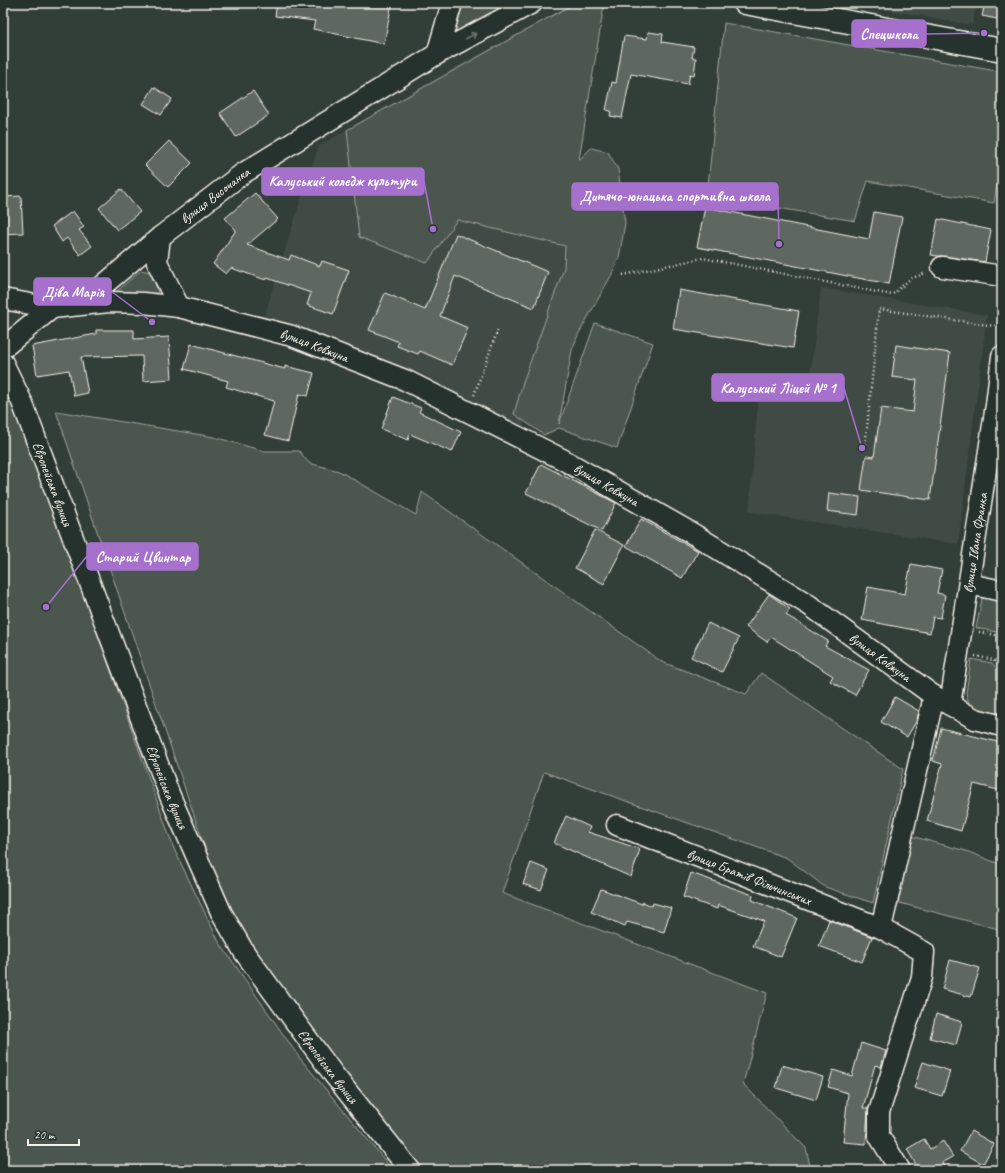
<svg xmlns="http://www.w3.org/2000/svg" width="1005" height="1173" viewBox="0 0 1005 1173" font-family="Caveat,sans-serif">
  <rect width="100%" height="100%" fill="#323e38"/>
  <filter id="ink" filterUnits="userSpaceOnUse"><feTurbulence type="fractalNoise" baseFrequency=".025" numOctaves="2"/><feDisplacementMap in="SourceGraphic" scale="8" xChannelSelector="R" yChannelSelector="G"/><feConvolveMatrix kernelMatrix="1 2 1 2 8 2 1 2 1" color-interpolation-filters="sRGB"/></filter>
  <g filter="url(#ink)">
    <path fill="#404b44" d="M 575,3 L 603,3 L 604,5 L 571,208 L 578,249 L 523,428 L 408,370 L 299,327 L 264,317 L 306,183 L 319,146 L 443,74 Z
      M 849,3 L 977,3 L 972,25 Z
      M 821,288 L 987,315 L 958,544 L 749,512 L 760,376 L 809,383 Z"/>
    <path fill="#4c564f" stroke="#a0a49c" d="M 458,3 L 517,3 L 453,36 Z
      M 575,3 L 603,3 L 604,5 L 579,160 L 591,148 L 608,152 L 618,169 L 625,223 L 619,258 L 612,274 L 578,335 L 572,350 L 559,424 L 595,323 L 653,343 L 617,448 L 559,428 L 544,435 L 514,414 L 523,382 L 564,268 L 565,246 L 457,220 L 427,263 L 359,237 L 347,130 Z
      M 724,23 L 1002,72 L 1002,155 L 994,203 L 868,181 L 855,221 L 707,196 Z
      M 141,270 L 150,272 L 158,291 L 156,297 L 115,293 Z
      M 3,366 L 174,849 L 219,942 L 299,1057 L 393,1170 L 3,1170 Z
      M 56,411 L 214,437 L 264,451 L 299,451 L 309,463 L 339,471 L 416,515 L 422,492 L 662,662 L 746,694 L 761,673 L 903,769 L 873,903 L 825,887 L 787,858 L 544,772 L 502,893 L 767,993 L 743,1084 L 806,1148 L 811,1170 L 423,1170 L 310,1028 L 243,931 L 213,871 Z
      M 983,594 L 1002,598 L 1002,633 L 976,628 Z
      M 971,659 L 992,663 L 1002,675 L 1002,716 L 976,710 L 970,707 L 966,693 Z
      M 911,836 L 966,851 L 1002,865 L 1002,930 L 896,902 Z"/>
    <path fill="#5f6861" stroke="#f4f1e8" d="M 277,3 L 392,3 L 384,44 L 313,29 L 315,21 L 275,16 Z
      M 985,3 L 1002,3 L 1002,20 L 982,16 Z
      M 648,32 L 663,34 L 662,42 L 694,47 L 692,58 L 696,58 L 694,75 L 690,74 L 688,84 L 631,74 L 622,118 L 610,116 L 611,111 L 606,110 L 612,82 L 616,83 L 624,36 L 647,39 Z
      M 154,87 L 172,99 L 161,115 L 143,104 Z
      M 253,91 L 269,115 L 236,137 L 220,113 Z
      M 169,141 L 192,163 L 168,187 L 145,165 Z
      M 121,189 L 140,212 L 117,230 L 99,208 Z
      M 255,193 L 278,219 L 247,245 L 289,260 L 291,255 L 320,266 L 322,261 L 349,270 L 333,314 L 307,305 L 311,293 L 267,278 L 266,280 L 231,268 L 226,274 L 213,264 L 236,230 L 225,218 Z
      M 21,196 L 23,233 L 3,234 L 3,197 Z
      M 705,207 L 869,239 L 874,212 L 902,217 L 889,284 L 697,247 Z
      M 73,211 L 84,227 L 79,230 L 92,246 L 80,255 L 67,238 L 62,242 L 52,226 Z
      M 938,219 L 991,230 L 985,262 L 944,256 L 938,256 L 931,255 Z
      M 456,234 L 548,272 L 534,308 L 455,276 L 440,316 L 468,328 L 452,365 L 420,351 L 418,354 L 397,346 L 399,342 L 369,330 L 385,293 L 425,310 Z
      M 679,290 L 799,311 L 793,348 L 673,329 Z
      M 96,330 L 134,330 L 134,339 L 169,337 L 172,379 L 143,381 L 142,356 L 81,357 L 88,393 L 74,396 L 69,370 L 37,375 L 32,346 L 96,334 Z
      M 191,344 L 285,369 L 285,366 L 314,373 L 308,396 L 299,394 L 288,441 L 265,435 L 274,401 L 226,387 L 228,381 L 184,369 Z
      M 896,345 L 950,353 L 930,500 L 861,490 L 866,456 L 874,457 L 881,408 L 913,412 L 917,380 L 892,377 Z
      M 393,397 L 421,408 L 419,412 L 461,432 L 452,452 L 410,434 L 408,440 L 381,429 Z
      M 541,464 L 616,503 L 602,531 L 526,493 Z
      M 829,493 L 860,497 L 858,515 L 827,511 Z
      M 641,519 L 698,551 L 682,578 L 626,546 Z
      M 595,530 L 624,545 L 604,584 L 575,568 Z
      M 911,564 L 942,570 L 937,593 L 945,595 L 941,618 L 933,617 L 930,633 L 862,620 L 868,587 L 905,594 Z
      M 769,594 L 790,609 L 786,615 L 828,641 L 825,646 L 869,670 L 855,695 L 830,681 L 833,676 L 771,637 L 767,642 L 746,627 Z
      M 708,623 L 739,638 L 722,672 L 691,657 Z
      M 895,697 L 919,711 L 917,720 L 907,737 L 881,722 Z
      M 941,728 L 1002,743 L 1002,791 L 974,784 L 961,831 L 927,821 L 942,764 L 933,761 Z
      M 566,816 L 590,827 L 588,832 L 640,849 L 631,877 L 554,843 Z
      M 531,863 L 549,870 L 541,890 L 523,884 Z
      M 691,873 L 753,895 L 752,900 L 797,918 L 781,957 L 753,946 L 764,921 L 718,905 L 717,909 L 683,897 Z
      M 601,889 L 642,904 L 643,902 L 652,906 L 653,903 L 671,908 L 664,932 L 627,922 L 625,926 L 591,912 Z
      M 829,920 L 872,937 L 862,962 L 819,946 Z
      M 950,960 L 980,968 L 971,997 L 942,989 Z
      M 936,1014 L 962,1022 L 956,1045 L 930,1038 Z
      M 861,1043 L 886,1051 L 881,1067 L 875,1065 L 863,1108 L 868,1108 L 866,1144 L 843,1142 L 848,1093 L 828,1087 L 833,1070 L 852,1076 Z
      M 923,1062 L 950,1071 L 942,1096 L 914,1088 Z
      M 782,1065 L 823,1077 L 816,1100 L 776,1088 Z
      M 971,1131 L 994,1144 L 983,1164 L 960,1151 Z
      M 924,1139 L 930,1149 L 943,1141 L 953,1157 L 942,1163 L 946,1170 L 919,1170 L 907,1149 Z"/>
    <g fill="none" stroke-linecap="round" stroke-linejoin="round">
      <defs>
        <g id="minor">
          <path d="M 437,54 L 452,3"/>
          <path d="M 160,237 L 157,262 L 179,307"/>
          <path d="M 942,267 L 1002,276"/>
          <path id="s1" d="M 3,299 L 52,308 L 109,302 L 143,303 L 179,307 L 292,336 L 405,380 L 562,459 L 695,535 L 809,605 L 934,696 L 975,719 L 1002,726"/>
          <path id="s2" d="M 3,348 L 52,308 L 100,288 L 160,237 L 242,174 L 437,54 L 532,3"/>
          <path id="s3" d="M 3,363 L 22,402 L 170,796 L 221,912 L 244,952 L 334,1075 L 410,1170"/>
          <path d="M 969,584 L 1002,591"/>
          <path id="s4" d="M 950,705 L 996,405 L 1002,356"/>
          <path id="s5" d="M 617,825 L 881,928 L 924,952 L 922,977 L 879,1112 L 879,1136 L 900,1170"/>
          <path d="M 881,928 L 934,696"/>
        </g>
        <path id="major" d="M 745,3 L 1002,50"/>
      </defs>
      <use href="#minor" stroke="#f4f1e8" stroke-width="23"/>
      <use href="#major" stroke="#f4f1e8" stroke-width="25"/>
      <path stroke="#f4f1e8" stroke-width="2.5" stroke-dasharray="1 3" stroke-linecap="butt" d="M 879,9 L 880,3
        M 623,275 L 703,258 L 892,295 L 910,279 L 926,273
        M 474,395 L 498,329
        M 865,448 L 879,309 L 995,326
        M 979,632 L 1002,636
        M 975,656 L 1002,662
        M 994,661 L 1002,671"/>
      <use href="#minor" stroke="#26332d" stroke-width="20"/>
      <use href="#major" stroke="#26332d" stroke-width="22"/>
    </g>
    <defs><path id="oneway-shaft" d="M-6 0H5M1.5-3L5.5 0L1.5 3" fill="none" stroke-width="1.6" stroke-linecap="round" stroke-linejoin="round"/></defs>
    <use stroke="#6e766e" href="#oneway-shaft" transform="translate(471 36) rotate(-28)"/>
  </g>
  <g text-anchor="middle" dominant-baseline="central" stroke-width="3.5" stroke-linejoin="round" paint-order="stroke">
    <g font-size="14" fill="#f4f1e8" stroke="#26332d">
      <text stroke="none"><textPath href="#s2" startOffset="263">вулиця Височанка</textPath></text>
      <text stroke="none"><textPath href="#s1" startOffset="318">вулиця Ковжуна</textPath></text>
      <text stroke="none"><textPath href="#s3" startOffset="131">Європейська вулиця</textPath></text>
      <text stroke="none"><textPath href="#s1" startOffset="642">вулиця Ковжуна</textPath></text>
      <text stroke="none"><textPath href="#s4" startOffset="164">вулиця Івана Франка</textPath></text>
      <text stroke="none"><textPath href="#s1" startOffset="966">вулиця Ковжуна</textPath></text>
      <text stroke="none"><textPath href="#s3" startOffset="455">Європейська вулиця</textPath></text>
      <text stroke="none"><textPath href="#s5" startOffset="142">вулиця Братів Фільчинських</textPath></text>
      <text stroke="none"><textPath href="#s3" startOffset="779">Європейська вулиця</textPath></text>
    </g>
  </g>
  <path fill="none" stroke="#a571cd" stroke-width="1.5" d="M984 33L926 34M433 229L424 181M779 244L778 196M152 322L111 291M862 448L844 388M46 607L87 556"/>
  <g fill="#a571cd" stroke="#26332d" stroke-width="1.5">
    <circle cx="984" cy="33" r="4"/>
    <circle cx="433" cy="229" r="4"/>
    <circle cx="779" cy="244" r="4"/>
    <circle cx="152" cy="322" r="4"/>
    <circle cx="862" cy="448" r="4"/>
    <circle cx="46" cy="607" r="4"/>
  </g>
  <g fill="#a571cd" stroke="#a571cd" stroke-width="1.5">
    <rect x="852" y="20" width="74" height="27" rx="4"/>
    <rect x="262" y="168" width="162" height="27" rx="4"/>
    <rect x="572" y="183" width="206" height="27" rx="4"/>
    <rect x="34" y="278" width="77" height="27" rx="4"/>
    <rect x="712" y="374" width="132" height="27" rx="4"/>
    <rect x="87" y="543" width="111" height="27" rx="4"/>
  </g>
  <g font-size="15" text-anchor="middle" font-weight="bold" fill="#fff">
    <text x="889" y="39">Спецшкола</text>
    <text x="343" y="186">Калуський коледж культури</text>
    <text x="675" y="201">Дитячо-юнацька спортивна школа</text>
    <text x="73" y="297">Діва Марія</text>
    <text x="778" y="393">Калуський Ліцей № 1</text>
    <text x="143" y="562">Старий Цвинтар</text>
  </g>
  <rect width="1005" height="1173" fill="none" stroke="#26332d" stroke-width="16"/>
  <rect x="8" y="8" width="989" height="1157" fill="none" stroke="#f4f1e8" stroke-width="1.5" filter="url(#ink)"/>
  <path d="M28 1139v6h51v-6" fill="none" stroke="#f4f1e8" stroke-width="2"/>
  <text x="34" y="1139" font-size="12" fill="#f4f1e8" stroke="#26332d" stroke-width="3" paint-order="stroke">20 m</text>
</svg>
